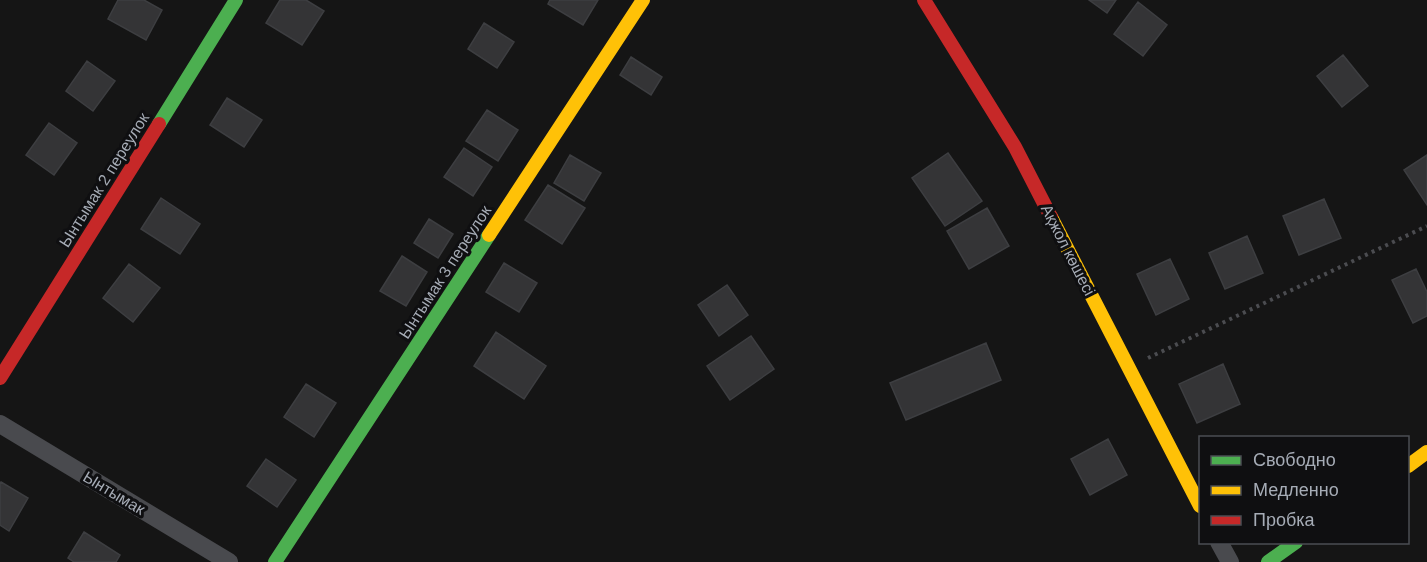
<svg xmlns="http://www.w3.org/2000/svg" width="1427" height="562" viewBox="0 0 1427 562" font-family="Helvetica,sans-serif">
  <rect width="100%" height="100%" fill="#151515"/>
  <path fill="#343436" stroke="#3d3e41" stroke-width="1.5" d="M 118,0 L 144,0 L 162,10 L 146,40 L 108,19 Z
    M 280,0 L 306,0 L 324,11 L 302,45 L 266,23 Z
    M 550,0 L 598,0 L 583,25 L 548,4 Z
    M 1089,0 L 1116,0 L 1107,13 Z
    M 1138,2 L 1167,25 L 1143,56 L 1114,34 Z
    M 484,23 L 514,42 L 497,68 L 468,49 Z
    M 1343,55 L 1368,86 L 1342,107 L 1317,76 Z
    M 631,57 L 662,77 L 651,95 L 620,75 Z
    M 87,61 L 115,81 L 93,111 L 66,91 Z
    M 227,98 L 262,120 L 244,147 L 210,125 Z
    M 487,110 L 518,130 L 498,161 L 466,141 Z
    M 49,123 L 77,143 L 54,175 L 26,155 Z
    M 464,148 L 492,167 L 473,196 L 444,177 Z
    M 948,153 L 982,201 L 945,226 L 912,178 Z
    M 570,155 L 601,173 L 584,201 L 554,183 Z
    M 1427,155 L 1427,205 L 1404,170 Z
    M 548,185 L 585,208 L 562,244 L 525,220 Z
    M 161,198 L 200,224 L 180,254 L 141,229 Z
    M 1324,199 L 1341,238 L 1299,255 L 1283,216 Z
    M 987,208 L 1009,246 L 969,269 L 947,231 Z
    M 429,219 L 453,234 L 438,258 L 414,243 Z
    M 1247,236 L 1263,273 L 1225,289 L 1209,253 Z
    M 402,256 L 427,272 L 406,306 L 380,291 Z
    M 1170,259 L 1189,299 L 1156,315 L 1137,274 Z
    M 504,263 L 537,283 L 519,312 L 486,292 Z
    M 129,264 L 160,288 L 133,322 L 103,298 Z
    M 1416,269 L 1427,292 L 1427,316 L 1413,323 L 1392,280 Z
    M 727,285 L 748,315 L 719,336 L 698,305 Z
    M 496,332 L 546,366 L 524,399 L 474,366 Z
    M 751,336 L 774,369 L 730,400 L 707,366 Z
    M 986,343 L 1001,380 L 906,420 L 890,383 Z
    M 1223,364 L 1240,404 L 1197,423 L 1179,384 Z
    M 306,384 L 336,403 L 314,437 L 284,417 Z
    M 1108,439 L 1127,475 L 1090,495 L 1071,459 Z
    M 266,459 L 296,480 L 277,507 L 247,486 Z
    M 1,482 L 28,498 L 9,531 L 0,525 L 0,484 Z
    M 84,532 L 120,555 L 116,562 L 74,562 L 68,558 Z"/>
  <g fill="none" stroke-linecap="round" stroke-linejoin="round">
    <path stroke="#4b4c50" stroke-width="4" stroke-dasharray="3 4.5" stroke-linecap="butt" d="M 1148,358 L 1427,226"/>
    <path stroke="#494a4e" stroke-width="18" d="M 0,424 L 229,562
      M 1219,542 L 1230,562"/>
    <path stroke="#4caf50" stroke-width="14" d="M 159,124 L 236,0
      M 275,562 L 489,235
      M 1268,562 L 1296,542"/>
    <path stroke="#ffc107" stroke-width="14" d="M 1051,217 L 1200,506
      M 489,235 L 643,0
      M 1408,466 L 1427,452"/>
    <path stroke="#c62828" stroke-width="14" d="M 924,0 L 1015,147 L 1051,217
      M 0,378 L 159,124"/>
  </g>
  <g text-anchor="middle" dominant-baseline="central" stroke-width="6" stroke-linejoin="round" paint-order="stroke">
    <g font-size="16" fill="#a6acb6" stroke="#0f0f11">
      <text transform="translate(104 180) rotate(-58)">Ынтымак 2 переулок</text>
      <text transform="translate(1068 250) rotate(63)">Ақжол көшесі</text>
      <text transform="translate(445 272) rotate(-57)">Ынтымак 3 переулок</text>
      <text transform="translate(114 493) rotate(31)">Ынтымак</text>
    </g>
  </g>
  <rect x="1199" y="436" width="210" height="108" fill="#0f0f11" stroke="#4b4e53" stroke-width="1.5"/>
  <rect x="1211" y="456" width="30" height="9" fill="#4caf50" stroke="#4b4e53" stroke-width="1.5"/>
  <text x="1253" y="466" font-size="18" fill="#a6acb6">Свободно</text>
  <rect x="1211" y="486" width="30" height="9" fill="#ffc107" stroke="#4b4e53" stroke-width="1.5"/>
  <text x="1253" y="496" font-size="18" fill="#a6acb6">Медленно</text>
  <rect x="1211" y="516" width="30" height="9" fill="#c62828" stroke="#4b4e53" stroke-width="1.5"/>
  <text x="1253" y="526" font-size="18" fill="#a6acb6">Пробка</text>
</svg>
